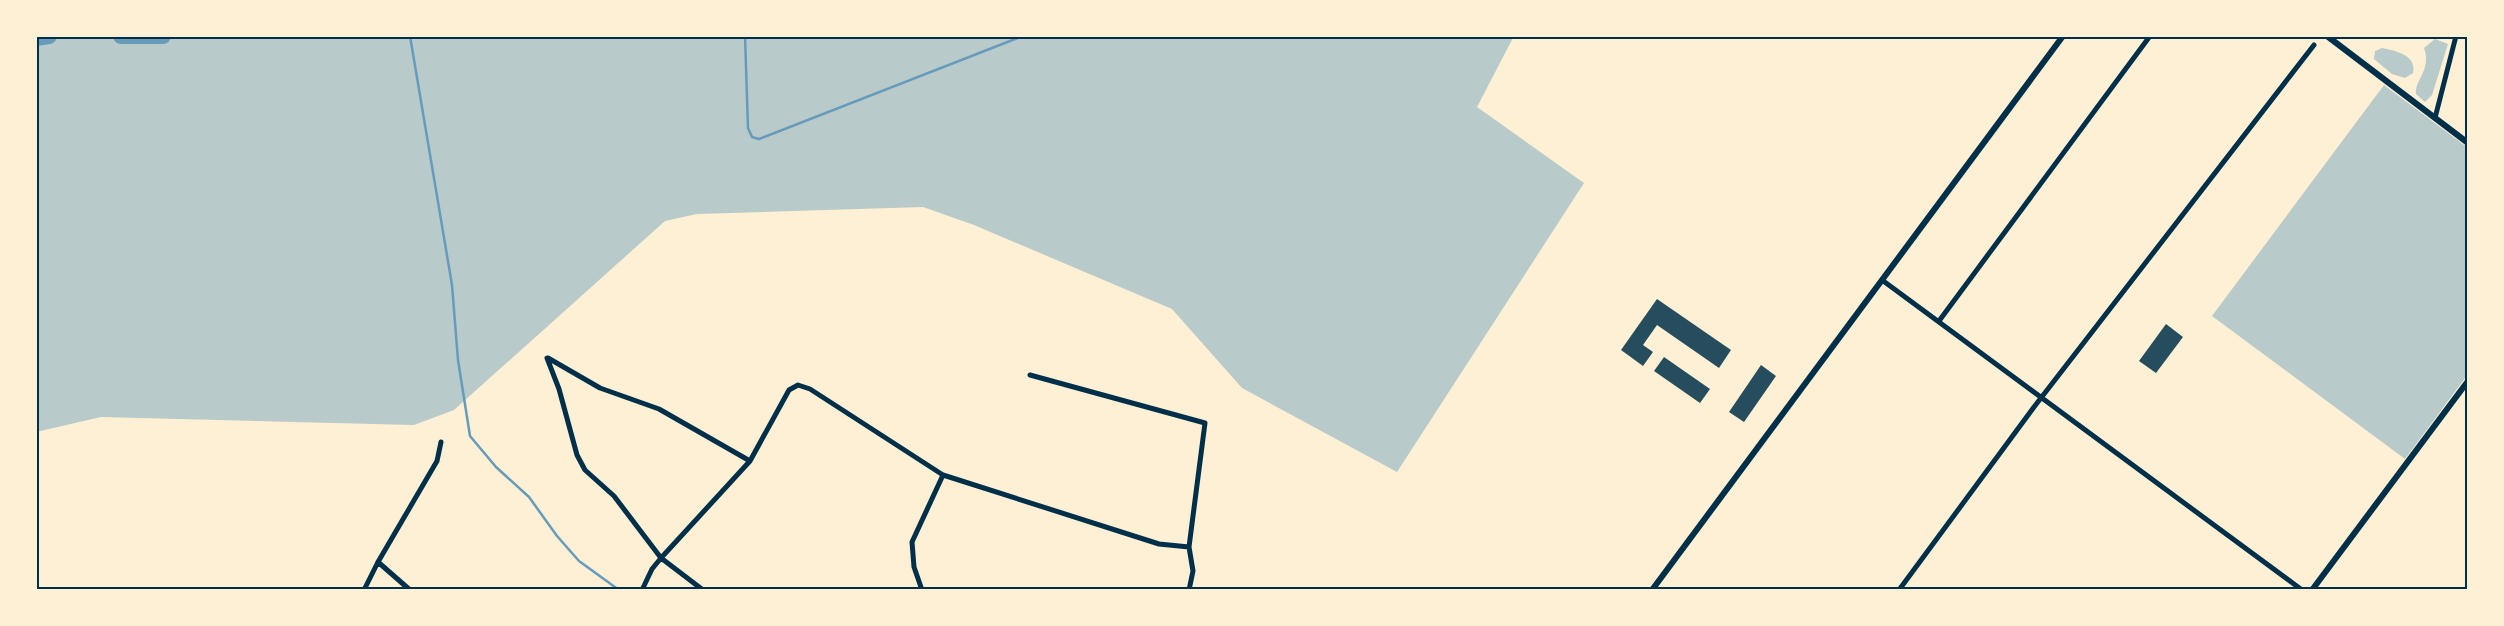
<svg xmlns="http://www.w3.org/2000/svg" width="2504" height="626" viewBox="0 0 2504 626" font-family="Arial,sans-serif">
  <rect width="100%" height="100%" fill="#fdf0d5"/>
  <path fill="#b9caca" d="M 36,36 L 1514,36 L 1477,107 L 1584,183 L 1397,472 L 1242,388 L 1172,309 L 974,225 L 923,207 L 697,214 L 665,221 L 454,410 L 414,425 L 101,417 L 36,432 Z
    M 2435,39 L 2448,44 L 2432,95 L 2425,102 L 2416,94 C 2414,81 2432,70 2424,48 Z
    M 2382,48 C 2396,51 2417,55 2413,73 L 2405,78 L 2392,74 L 2374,59 L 2375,51 Z
    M 2384,85 L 2468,148 L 2468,374 L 2405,459 L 2212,316 Z"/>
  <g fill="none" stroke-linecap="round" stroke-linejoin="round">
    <path stroke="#669bbc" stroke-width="2.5" d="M 410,36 L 452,285 L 458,360 L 470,436 L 496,467 L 529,497 L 557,536 L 579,561 L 619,590
      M 745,36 L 748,128 L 752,137 L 759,139 L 1023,36"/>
    <path stroke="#669bbc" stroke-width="16" d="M 121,36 L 163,36
      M 36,38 L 49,36"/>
  </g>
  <path fill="#264d5e" d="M 1657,299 L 1731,350 L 1719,368 L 1657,325 L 1643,345 L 1653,352 L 1643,366 L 1621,350 Z
    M 2166,324 L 2183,337 L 2156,373 L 2139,361 Z
    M 1664,357 L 1710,389 L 1700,403 L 1654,371 Z
    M 1761,365 L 1776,376 L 1744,422 L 1729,412 Z"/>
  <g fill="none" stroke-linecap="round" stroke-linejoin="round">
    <path stroke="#003049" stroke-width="5" d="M 2435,118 L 2456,36
      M 1882,280 L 2302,590
      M 1939,321 L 2150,36
      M 547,358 L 559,389 L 577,455 L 585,470 L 614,496 L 661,558 L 703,590
      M 548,358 L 600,388 L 659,409 L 750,461
      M 1030,375 L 1205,423 L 1189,547 L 1193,571 L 1189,590
      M 943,475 L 1159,544 L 1189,547
      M 378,562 L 410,590
      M 364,590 L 378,562 L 437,461 L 441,442
      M 642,590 L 652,569 L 661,558 L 750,461 L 789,390 L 798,385 L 810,389 L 943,475 L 912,542 L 914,567 L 922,590
      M 1899,590 L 2034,407 L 2314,45"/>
    <path stroke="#003049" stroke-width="6" d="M 2327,36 L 2468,143
      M 1652,590 L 2063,36
      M 2312,590 L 2468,381"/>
  </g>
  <rect width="2504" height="626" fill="none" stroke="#fdf0d5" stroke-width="75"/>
  <rect x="38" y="38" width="2428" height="550" fill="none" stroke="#003049" stroke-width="2"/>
</svg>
